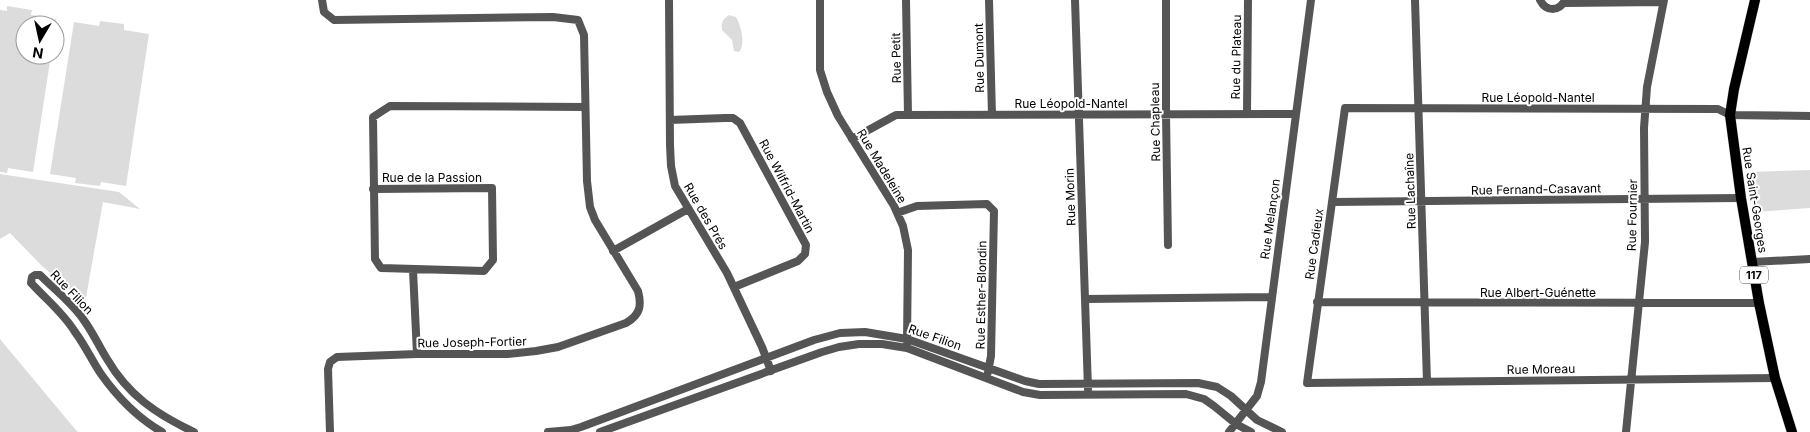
<svg xmlns="http://www.w3.org/2000/svg" width="1810" height="432" viewBox="0 0 1810 432" font-family="Inter,sans-serif">
  <rect width="100%" height="100%" fill="#fff"/>
  <path fill="#dcdcdc" d="M 7,6 L 32,10 L 31,15 L 56,19 L 55,29 L 55,25 L 25,25 L 25,55 L 51,55 L 33,172 L 8,168 L 7,173 L 0,172 L 0,10 L 7,11 Z
    M 729,15 L 736,17 C 741,26 746,44 739,52 L 734,51 L 732,40 L 722,30 C 721,22 723,19 729,15 Z
    M 100,21 L 124,24 L 124,30 L 149,34 L 126,186 L 101,182 L 100,186 L 75,183 L 76,178 L 50,174 L 74,22 L 99,26 Z
    M 1810,170 L 1810,208 L 1754,212 L 1748,172 Z
    M 0,174 L 119,192 L 140,209 L 103,202 L 85,303 L 42,266 L 10,233 L 0,239 Z
    M 0,339 L 75,429 L 78,432 L 0,432 Z"/>
  <g fill="none" stroke-linecap="round" stroke-linejoin="round">
    <defs>
      <path id="major" d="M 1755,0 L 1734,89 L 1730,115 L 1741,198 L 1759,303 L 1775,378 L 1792,432"/>
    </defs>
    <use href="#major" stroke="#dbdbdb" stroke-width="11"/>
    <path stroke="#555" stroke-width="8" d="M 322,0 L 324,12 L 334,20 L 553,17 L 578,20 L 584,35 L 587,181 L 590,207 L 595,220 L 638,291 C 642,306 640,315 626,323 L 558,347 L 536,351 L 507,354 L 417,354 L 337,357 L 330,362 L 328,369 L 330,432
      M 669,0 L 670,145 L 671,166 L 675,186 L 727,273 L 762,347 L 771,371
      M 820,0 L 820,70 L 827,92 L 838,116 L 894,206 L 903,226 L 908,250 L 907,343
      M 906,0 L 908,115
      M 989,0 L 992,115
      M 1075,0 L 1088,389
      M 1166,0 L 1166,114 L 1168,245
      M 1415,0 L 1427,382
      M 1540,0 C 1546,12 1559,12 1565,0
      M 1564,3 L 1663,2
      M 1247,113 L 1248,0
      M 670,120 L 725,118 L 733,118 L 740,123 L 806,245 L 805,254 L 798,261 L 734,287
      M 852,139 L 896,115 L 1295,114
      M 373,189 L 492,188 L 493,260 L 484,271 L 381,268 L 375,259 L 373,117 L 390,106 L 585,107
      M 1332,202 L 1741,198
      M 897,213 L 917,206 L 987,204 L 994,211 L 991,356 L 988,372
      M 613,251 L 688,209
      M 1752,262 L 1810,259
      M 413,270 L 417,354
      M 1085,299 L 1271,297
      M 1317,302 L 1759,303
      M 1775,378 L 1307,383 L 1345,108 L 1718,109 L 1730,115 L 1810,116
      M 162,432 C 138,418 118,398 101,374 C 92,361 85,345 75,332 C 64,314 48,301 34,286 L 31,283 L 32,277 L 35,275 L 40,275 C 54,289 71,302 83,319 C 92,331 99,346 107,359 C 128,395 156,414 194,432
      M 548,432 L 571,430 L 581,427 L 814,340 L 840,333 L 865,332 L 907,339 L 1025,381 L 1039,384 L 1198,383 L 1217,387 L 1231,396 L 1257,420 L 1282,432
      M 600,432 L 822,352 L 839,347 L 859,344 L 882,344 L 907,348 L 1023,392 L 1040,395 L 1186,394 L 1204,399 L 1214,406 L 1236,424 L 1251,432
      M 1229,432 L 1257,396 L 1261,382 L 1311,0
      M 1626,432 L 1645,242 L 1644,128 L 1647,87 L 1664,0"/>
    <use href="#major" stroke="#000" stroke-width="10"/>
  </g>
  <g text-anchor="middle" dominant-baseline="central" stroke-width="4" stroke-linejoin="round" paint-order="stroke">
    <rect fill="#fff" stroke="#4c4c4c" stroke-width="1" x="1740" y="266.5" width="28" height="17" rx="4"/>
    <g font-size="11" font-weight="bold" fill="#000">
      <text x="1754" y="275">117</text>
    </g>
    <g font-size="12" fill="#000" stroke="#fff">
      <text transform="translate(1236 57) rotate(-89)">Rue du Plateau</text>
      <text transform="translate(896 58) rotate(-91)">Rue Petit</text>
      <text transform="translate(979 58) rotate(-91)">Rue Dumont</text>
      <text x="1538" y="97">Rue Léopold-Nantel</text>
      <text x="1071" y="103">Rue Léopold-Nantel</text>
      <text transform="translate(1155 122) rotate(-91)">Rue Chapleau</text>
      <text transform="translate(882 166) rotate(59)">Rue Madeleine</text>
      <text x="432" y="177">Rue de la Passion</text>
      <text transform="translate(787 186) rotate(62)">Rue Wilfrid-Martin</text>
      <text transform="translate(1536 189) rotate(-1)">Rue Fernand-Casavant</text>
      <text transform="translate(1410 191) rotate(-92)">Rue Lachaîne</text>
      <text transform="translate(1070 197) rotate(-92)">Rue Morin</text>
      <text transform="translate(1755 200) rotate(81)">Rue Saint-Georges</text>
      <text transform="translate(1632 215) rotate(-89)">Rue Fournier</text>
      <text transform="translate(706 216) rotate(60)">Rue des Prés</text>
      <text transform="translate(1270 219) rotate(-82)">Rue Melançon</text>
      <text transform="translate(1314 244) rotate(-82)">Rue Cadieux</text>
      <text transform="translate(72 292) rotate(46)">Rue Filion</text>
      <text x="1538" y="292">Rue Albert-Guénette</text>
      <text transform="translate(981 295) rotate(-89)">Rue Esther-Blondin</text>
      <text transform="translate(935 337) rotate(19)">Rue Filion</text>
      <text transform="translate(472 342) rotate(-1)">Rue Joseph-Fortier</text>
      <text transform="translate(1541 369) rotate(-1)">Rue Moreau</text>
    </g>
  </g>
  <g transform="translate(40 40) rotate(189)"><circle r="24" fill="#ffffff" stroke="#999999"/>
  <path d="M0-4L9 19L0 12L-9 19Z" fill="#000000"/>
  <text y="-8" font-size="14" font-weight="bold" text-anchor="middle" fill="#000000">N</text>
  </g>
</svg>
